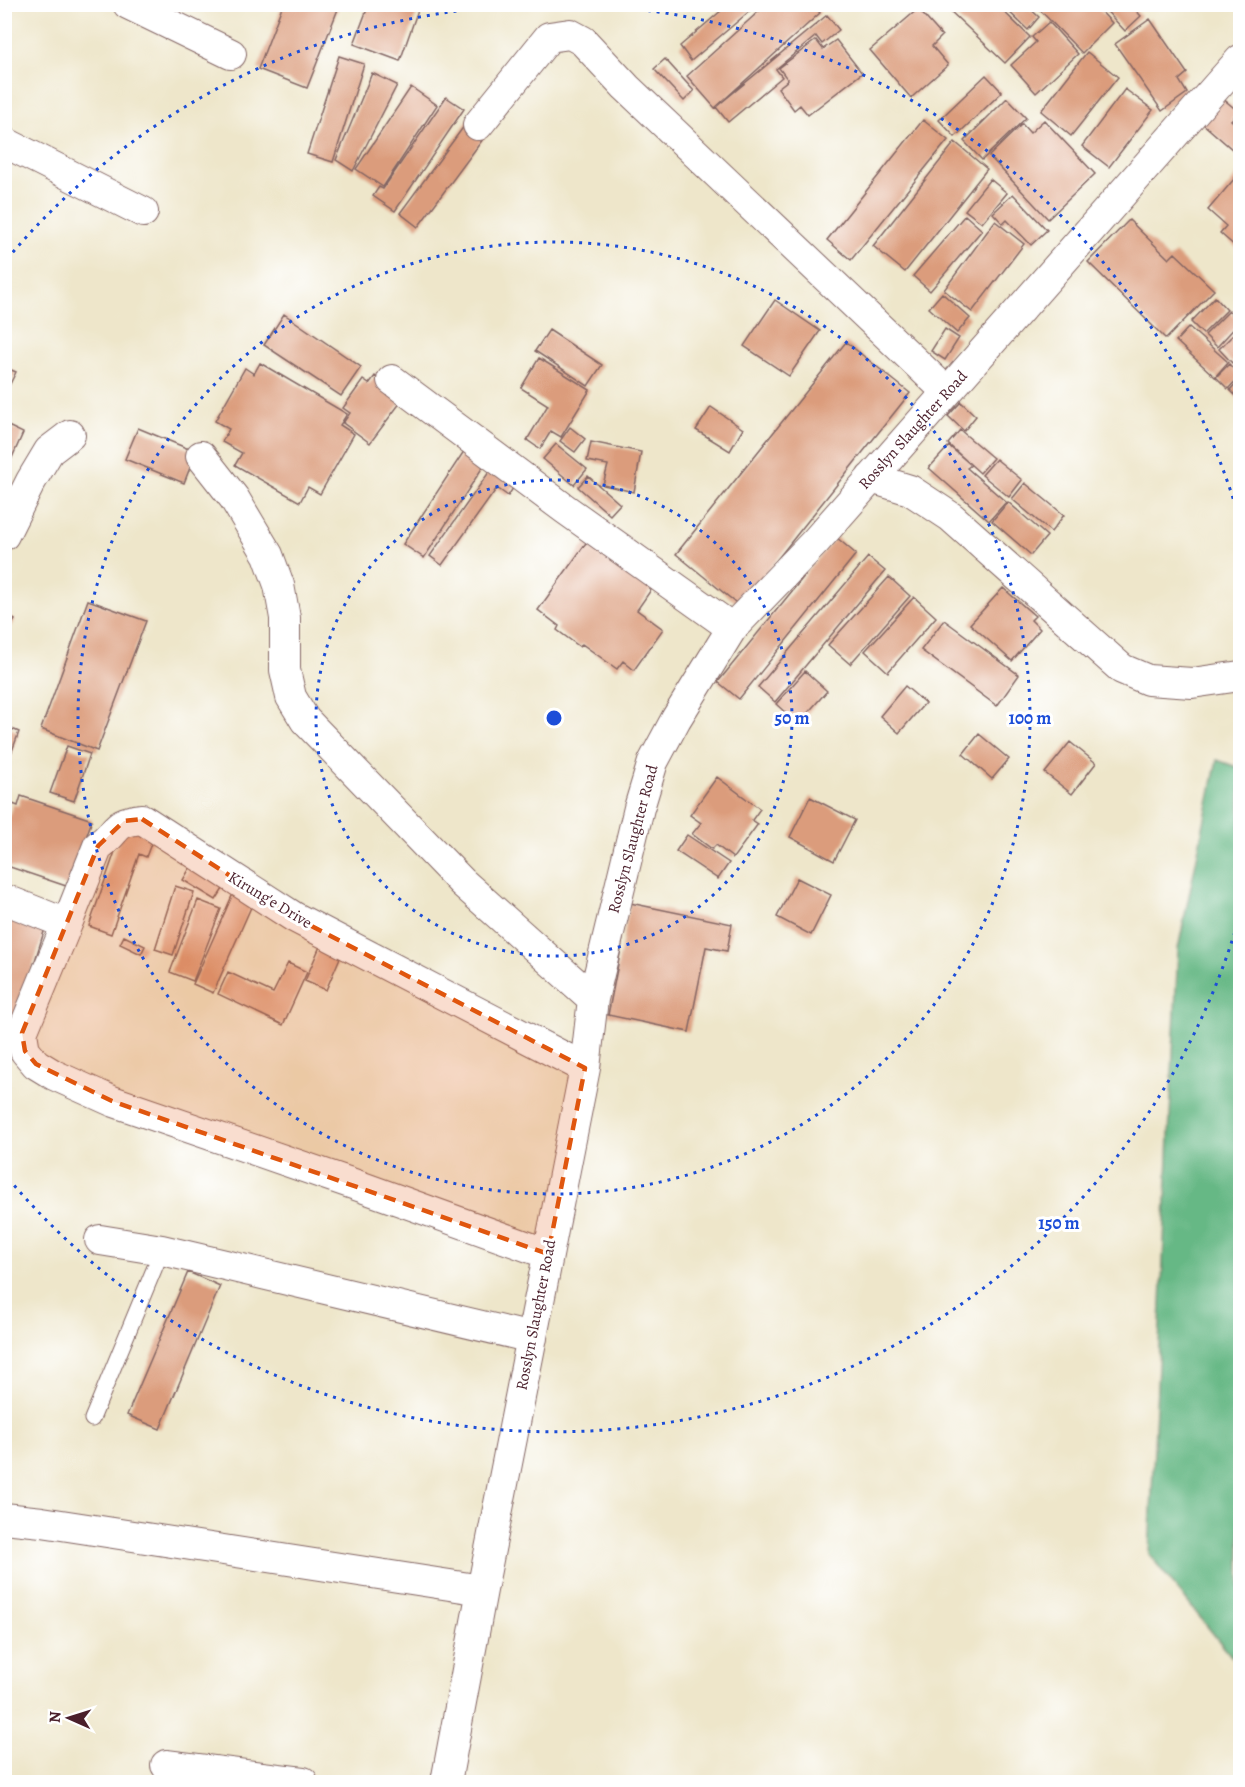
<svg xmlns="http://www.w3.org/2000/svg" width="1245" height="1787" viewBox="0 0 1245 1787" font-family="Alegreya,serif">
  <rect width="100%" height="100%" fill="#fff"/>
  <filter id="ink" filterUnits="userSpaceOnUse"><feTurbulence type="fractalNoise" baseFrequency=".0167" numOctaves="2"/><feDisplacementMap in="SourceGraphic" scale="12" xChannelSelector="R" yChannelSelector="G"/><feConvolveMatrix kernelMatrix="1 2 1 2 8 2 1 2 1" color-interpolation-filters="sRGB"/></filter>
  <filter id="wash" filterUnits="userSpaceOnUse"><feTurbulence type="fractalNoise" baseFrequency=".008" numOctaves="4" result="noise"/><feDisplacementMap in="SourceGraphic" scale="24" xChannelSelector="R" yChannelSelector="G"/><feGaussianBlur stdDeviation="1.35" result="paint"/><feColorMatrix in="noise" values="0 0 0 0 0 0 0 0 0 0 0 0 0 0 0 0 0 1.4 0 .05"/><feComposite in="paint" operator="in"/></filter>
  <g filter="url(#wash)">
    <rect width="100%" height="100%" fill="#eee6ca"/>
    <path fill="#66b885" stroke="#586c58" stroke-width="1.5" d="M 1217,760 L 1240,768 L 1240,1667 L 1149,1554 L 1178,949 Z"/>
    <g id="blocks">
      <path fill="#db9c7c" d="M 283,4 L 340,4 L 307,88 L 258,69 Z
        M 369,4 L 420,4 L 400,61 L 354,44 Z
        M 729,4 L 758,4 L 691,61 L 680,46 Z
        M 767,4 L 813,4 L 820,13 L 715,108 L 687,76 Z
        M 951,4 L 996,4 L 1030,37 L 1005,63 L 947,8 Z
        M 1001,4 L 1025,4 L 1039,17 L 1028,30 Z
        M 1038,4 L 1094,4 L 1112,23 L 1082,53 L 1036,6 Z
        M 1100,4 L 1130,4 L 1141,16 L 1125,31 Z
        M 918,9 L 942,36 L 932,46 L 948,65 L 911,98 L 870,50 Z
        M 827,15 L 839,30 L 822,44 L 816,36 L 776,69 L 782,77 L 728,122 L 716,107 Z
        M 1150,19 L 1187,73 L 1179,80 L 1187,93 L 1162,111 L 1115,44 Z
        M 1049,22 L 1078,54 L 1036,93 L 1011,65 L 1036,42 L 1032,37 Z
        M 816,40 L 823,49 L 836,40 L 862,73 L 808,115 L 800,105 L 794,110 L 778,88 L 788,80 L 779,68 Z
        M 1087,52 L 1118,77 L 1071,136 L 1041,111 Z
        M 339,56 L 364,64 L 333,162 L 307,154 Z
        M 665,59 L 694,91 L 684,101 L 654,69 Z
        M 372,73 L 397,85 L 353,171 L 336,160 Z
        M 986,75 L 1002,92 L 955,137 L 939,120 Z
        M 411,87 L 437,105 L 383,187 L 356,169 Z
        M 1125,89 L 1153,110 L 1109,167 L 1082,146 Z
        M 446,97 L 464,109 L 395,211 L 373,196 L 379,187 L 383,189 Z
        M 1007,98 L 1026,118 L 982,160 L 964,141 Z
        M 1222,98 L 1239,112 L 1231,120 L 1240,128 L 1240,156 L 1202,123 Z
        M 470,118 L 489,131 L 418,227 L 400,213 Z
        M 923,120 L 948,140 L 851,260 L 827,240 Z
        M 1044,120 L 1095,174 L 1048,219 L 989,156 L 1022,124 L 1030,133 Z
        M 955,142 L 987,169 L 905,272 L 873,246 Z
        M 1240,172 L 1240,244 L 1237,248 L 1220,233 L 1226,226 L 1208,210 Z
        M 990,179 L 1007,193 L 982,223 L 965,210 Z
        M 1013,194 L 1047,230 L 1031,245 L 1007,220 L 1003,224 L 993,213 Z
        M 965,215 L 982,230 L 930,291 L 913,276 Z
        M 1129,220 L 1169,259 L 1175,253 L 1214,290 L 1166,339 L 1088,262 Z
        M 995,221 L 1024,244 L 972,312 L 944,290 Z
        M 942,293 L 970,318 L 957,333 L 929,308 Z
        M 1215,297 L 1227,310 L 1203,334 L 1191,322 Z
        M 775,300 L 820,331 L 789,376 L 744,346 Z
        M 1229,311 L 1240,322 L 1217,347 L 1205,335 Z
        M 284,314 L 361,367 L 341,396 L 264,345 Z
        M 1189,327 L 1228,362 L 1215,377 L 1176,341 Z
        M 1240,328 L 1240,355 L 1232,363 L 1219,349 Z
        M 945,329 L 959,338 L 945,360 L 931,351 Z
        M 549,330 L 602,365 L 588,386 L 535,351 Z
        M 846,342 L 910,393 L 740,606 L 676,554 Z
        M 539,358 L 590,390 L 561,437 L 551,431 L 540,449 L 527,440 L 548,405 L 521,388 Z
        M 260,363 L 347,414 L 340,425 L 354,434 L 320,494 L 308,487 L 300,502 L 235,465 L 242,453 L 222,442 L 229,429 L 215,421 L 245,368 L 254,374 Z
        M 1229,364 L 1240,376 L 1228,389 L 1216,377 Z
        M 4,367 L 16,372 L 4,396 Z
        M 375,376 L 404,398 L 370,443 L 343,423 L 350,413 L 343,408 L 363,380 L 369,384 Z
        M 1240,379 L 1240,400 L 1230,390 Z
        M 961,402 L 976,416 L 964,431 L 948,416 Z
        M 711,407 L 743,429 L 730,451 L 696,430 Z
        M 4,424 L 23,433 L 6,471 L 4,470 Z
        M 570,427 L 585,439 L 575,452 L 560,441 Z
        M 138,428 L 196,452 L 184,483 L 125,459 Z
        M 960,430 L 993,458 L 980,473 L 948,444 Z
        M 591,442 L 641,452 L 634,492 L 603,485 L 608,465 L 587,461 Z
        M 556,444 L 587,469 L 574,485 L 543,459 Z
        M 468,445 L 488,459 L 424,558 L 403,544 Z
        M 949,446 L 971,465 L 967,468 L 1006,502 L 989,521 L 929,468 Z
        M 996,459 L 1022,480 L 1009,497 L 982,475 Z
        M 494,465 L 517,482 L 508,496 L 497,488 L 442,565 L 430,556 Z
        M 588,476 L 620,504 L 610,515 L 578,487 Z
        M 1025,483 L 1064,515 L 1051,532 L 1012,499 Z
        M 1008,502 L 1047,536 L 1031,555 L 992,521 Z
        M 836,537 L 856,554 L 739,699 L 718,682 Z
        M 588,540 L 653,587 L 637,610 L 663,629 L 634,670 L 623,661 L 617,669 L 582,644 L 580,647 L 557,630 L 559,626 L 538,610 Z
        M 868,557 L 885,571 L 775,702 L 758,687 Z
        M 889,577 L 910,596 L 850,664 L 828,645 Z
        M 1003,588 L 1035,616 L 1031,620 L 1040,629 L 1012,661 L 970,624 Z
        M 914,597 L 936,617 L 888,672 L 865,651 Z
        M 88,600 L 146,621 L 97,751 L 41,729 Z
        M 4,613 L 15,620 L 4,635 Z
        M 944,620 L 1019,675 L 997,706 L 921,650 Z
        M 805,671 L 827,691 L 798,724 L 776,704 Z
        M 905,686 L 925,703 L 899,733 L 880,716 Z
        M 5,726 L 19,732 L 5,770 Z
        M 979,734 L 1009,759 L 992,779 L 963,754 Z
        M 1070,742 L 1096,763 L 1072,794 L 1045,773 Z
        M 67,746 L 90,754 L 74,801 L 50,793 Z
        M 717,777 L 760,809 L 752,820 L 758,824 L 733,858 L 716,845 L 712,849 L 692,834 L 701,823 L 690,815 Z
        M 21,796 L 92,820 L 69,887 L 4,865 L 4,848 L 7,841 L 4,840 L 4,828 L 13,804 L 18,806 Z
        M 810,797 L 855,820 L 834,861 L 790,837 Z
        M 125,823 L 155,833 L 146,857 L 139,854 L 111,934 L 89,926 Z
        M 687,835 L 729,863 L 718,879 L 676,851 Z
        M 194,861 L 228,881 L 216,900 L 183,880 Z
        M 797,878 L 831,895 L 811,935 L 777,917 Z
        M 175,886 L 194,892 L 173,955 L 155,949 Z
        M 236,887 L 256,896 L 213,993 L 193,984 Z
        M 198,900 L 221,909 L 193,981 L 170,972 Z
        M 630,903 L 732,924 L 727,951 L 706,947 L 689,1032 L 608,1015 Z
        M 4,908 L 47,922 L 15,1025 L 4,1021 Z
        M 124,936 L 145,946 L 141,954 L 120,944 Z
        M 321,944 L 342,953 L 326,990 L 305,981 Z
        M 288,963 L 307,972 L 283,1025 L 218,994 L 228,972 L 273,993 Z
        M 188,1272 L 220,1286 L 160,1429 L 127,1415 Z"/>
    </g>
  </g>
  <g filter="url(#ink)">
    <use href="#blocks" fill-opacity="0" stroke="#836563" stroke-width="1.5"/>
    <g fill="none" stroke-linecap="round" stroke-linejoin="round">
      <defs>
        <path id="lane" d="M 92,1419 L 162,1250"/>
        <path id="street" d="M 128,4 L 231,54
          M 478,125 L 549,37 L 570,34 L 583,41 L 626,87 L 947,392
          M 4,142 L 143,212
          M 392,380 L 565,509 L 732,628
          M 201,456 L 234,498 L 268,555 L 279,585 L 285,618 L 285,670 L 291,697 L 305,720 L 462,882 L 593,999
          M 871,478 L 910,490 L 951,517 L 1122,669 L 1148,680 L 1192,683 L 1240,676
          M 4,535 L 31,481 L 49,451 L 70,435
          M 4,899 L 67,924 L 98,846 C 120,831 111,822 142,819 L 294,917 L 585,1068
          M 67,924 L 22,1033 L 25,1051 L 36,1064 L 54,1075 L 112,1101 L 362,1187 L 548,1254
          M 100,1240 L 162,1250 L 532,1338
          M 4,1518 L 42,1522 L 482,1590
          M 166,1765 L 303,1782
          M 446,1782 L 482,1590 L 585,1068 L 593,999 L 639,808 L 653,762 L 676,719 L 732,628 L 815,542 L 1240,60"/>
      </defs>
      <use href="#lane" stroke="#836563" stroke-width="17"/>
      <use href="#street" stroke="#836563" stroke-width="32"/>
      <use href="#lane" stroke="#fff" stroke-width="15"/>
      <use href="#street" stroke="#fff" stroke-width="30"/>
    </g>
  </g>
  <path fill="#e0560e" fill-opacity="0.2" stroke="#e0560e" stroke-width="4.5" stroke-dasharray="12 8" stroke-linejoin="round" d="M 142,819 L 294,917 L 585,1068 L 548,1254 L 112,1101 L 36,1064 L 25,1051 L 22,1033 L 98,846 L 124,821 Z"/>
  <g fill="none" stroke="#1d4ed8" stroke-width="3" stroke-dasharray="3 6">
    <circle cx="554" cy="718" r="238"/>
    <circle cx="554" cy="718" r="476"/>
    <path d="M1240 915A714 714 0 0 1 7 1177M7 259A714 714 0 0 1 523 5M585 5A714 714 0 0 1 1240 521"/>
  </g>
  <g text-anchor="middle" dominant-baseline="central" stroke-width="6" stroke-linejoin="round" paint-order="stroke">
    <g font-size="16" fill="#4a1f2b" stroke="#fff">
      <text transform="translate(913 430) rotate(-48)">Rosslyn Slaughter Road</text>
      <text transform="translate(633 839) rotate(-75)">Rosslyn Slaughter Road</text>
      <text transform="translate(270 900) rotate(31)">Kirung'e Drive</text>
      <text transform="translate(536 1315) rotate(-79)">Rosslyn Slaughter Road</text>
    </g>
  </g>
  <circle cx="554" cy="718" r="9" fill="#1d4ed8" stroke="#fff" stroke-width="3"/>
  <g font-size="18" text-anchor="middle" font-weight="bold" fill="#1d4ed8" stroke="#fff" stroke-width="6" stroke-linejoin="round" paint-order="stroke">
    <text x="792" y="724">50 m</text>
    <text x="1030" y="724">100 m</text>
    <text x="1059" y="1229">150 m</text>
  </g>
  <rect width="1245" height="1787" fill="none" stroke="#fff" stroke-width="24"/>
  <g transform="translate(69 1718) rotate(273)" stroke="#ffffff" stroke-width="4.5" paint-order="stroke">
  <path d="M0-4.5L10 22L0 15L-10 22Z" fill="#4a1f2b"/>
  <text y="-9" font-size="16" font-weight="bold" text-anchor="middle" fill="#4a1f2b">N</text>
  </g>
</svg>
